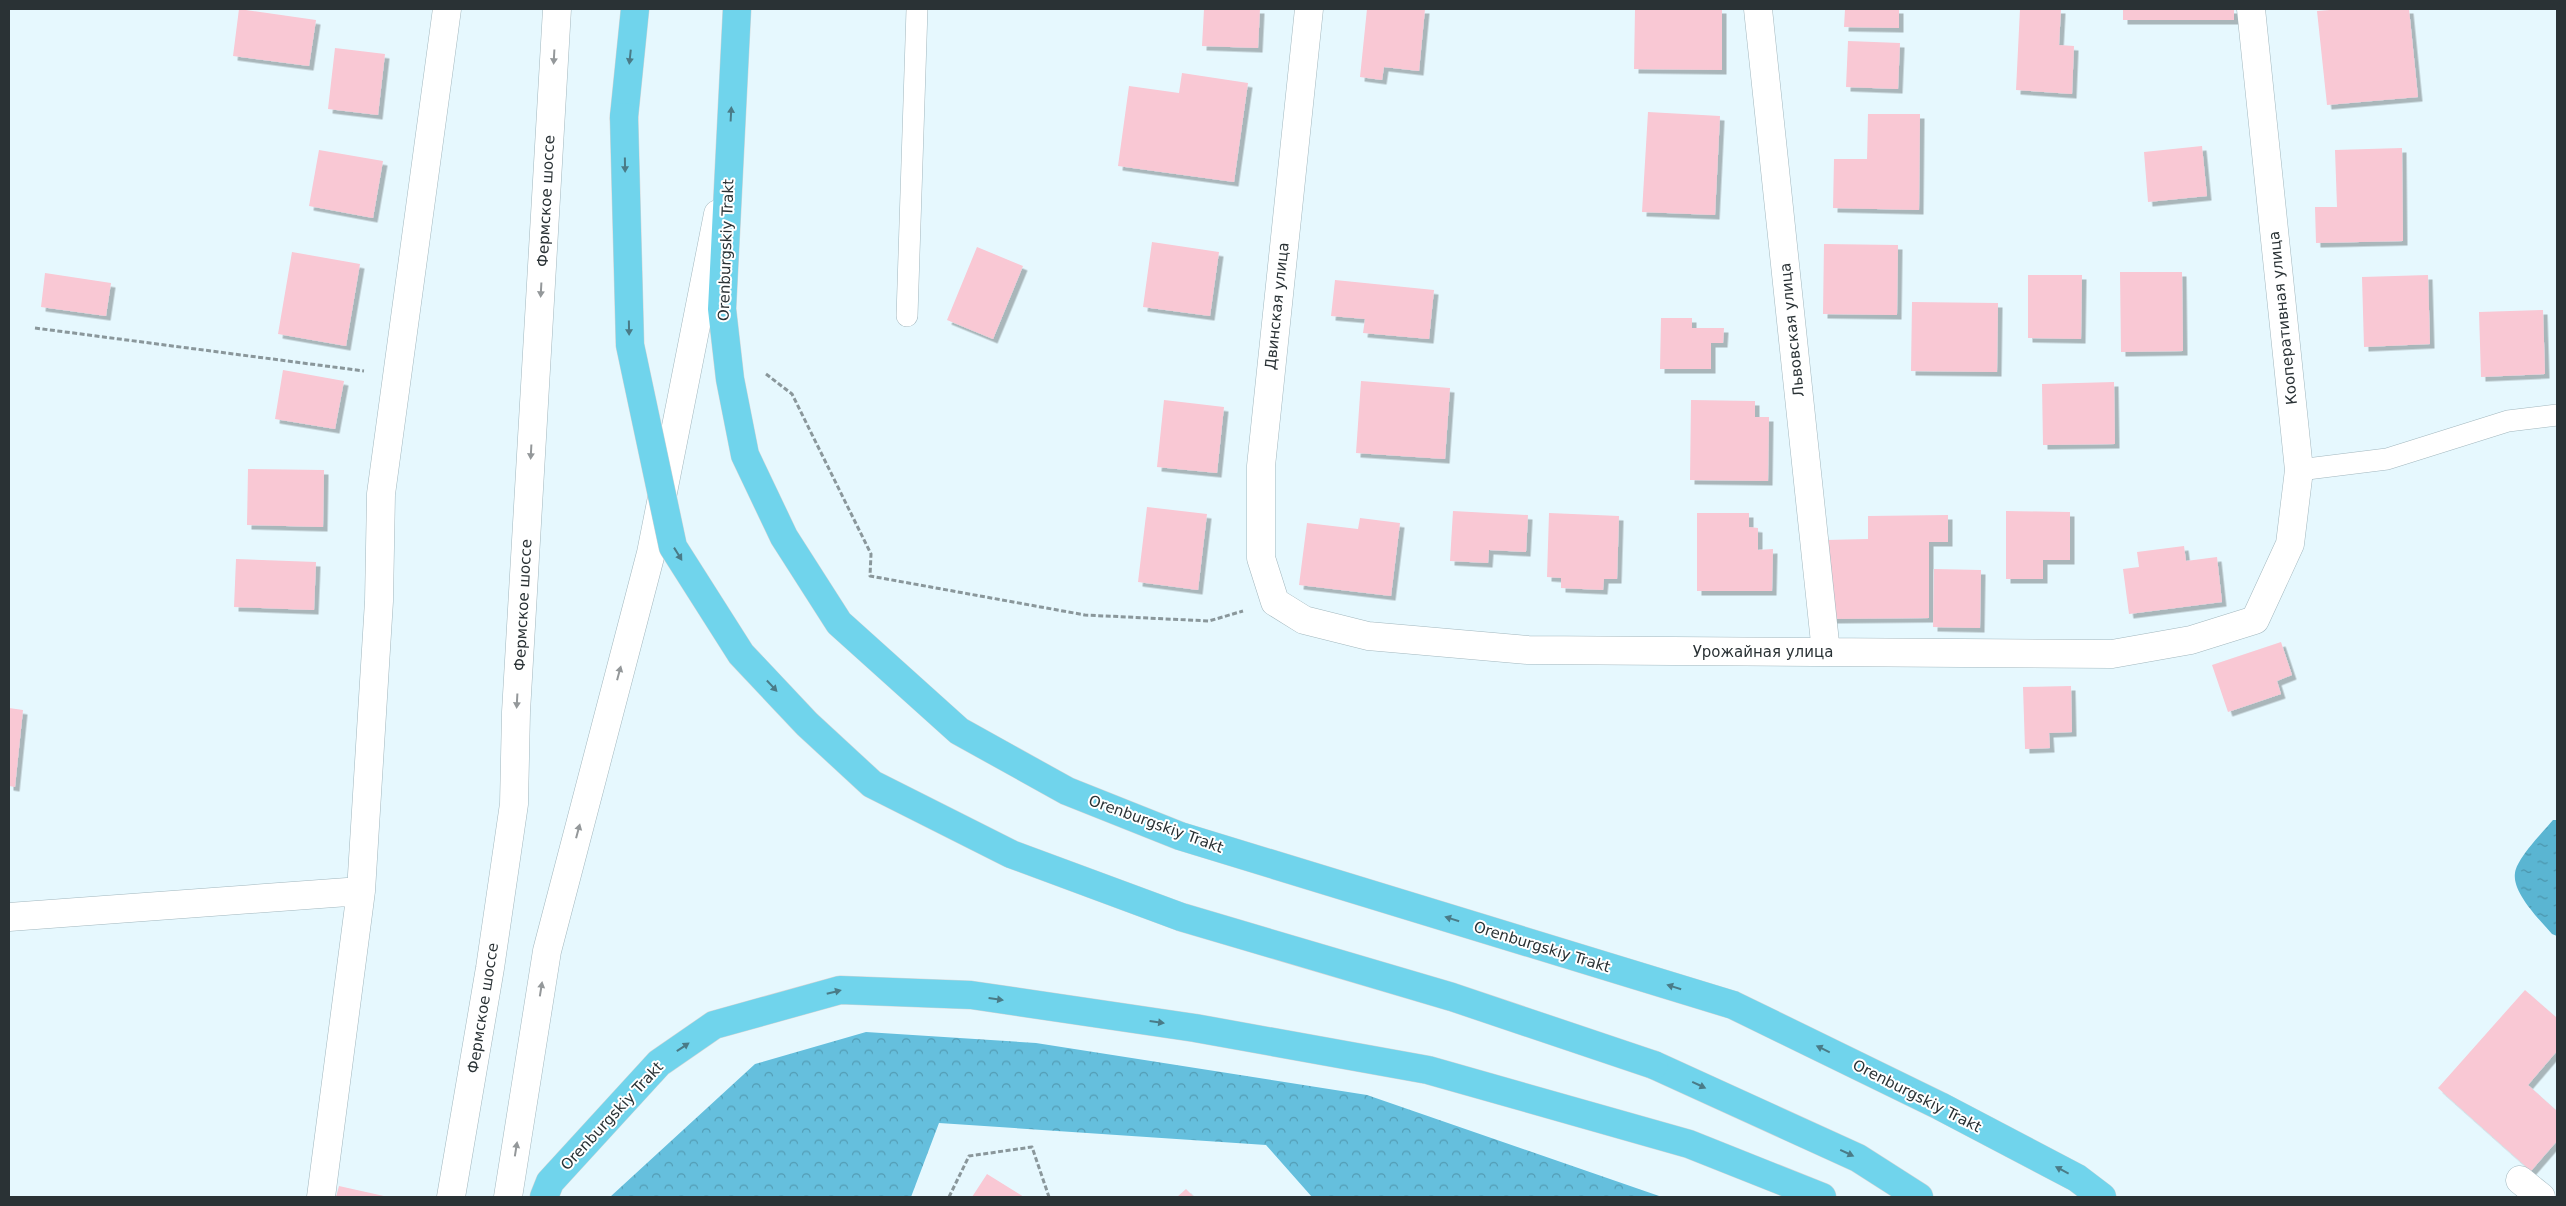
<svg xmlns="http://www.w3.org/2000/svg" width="2566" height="1206" viewBox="0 0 2566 1206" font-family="'DejaVu Sans',sans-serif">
  <defs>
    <pattern id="forest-crowns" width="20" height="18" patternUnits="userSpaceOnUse" patternTransform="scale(1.25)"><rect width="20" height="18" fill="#65bfdd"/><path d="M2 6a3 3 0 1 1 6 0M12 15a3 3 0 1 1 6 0" fill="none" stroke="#539cb4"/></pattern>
    <pattern id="water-ripples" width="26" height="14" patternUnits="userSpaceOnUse" patternTransform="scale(1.25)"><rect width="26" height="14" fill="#5ab5d2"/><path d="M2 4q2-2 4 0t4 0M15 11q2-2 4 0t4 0" fill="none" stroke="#4b94ab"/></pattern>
    <filter id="shadow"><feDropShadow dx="4.5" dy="4.5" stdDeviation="0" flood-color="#0004"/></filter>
  </defs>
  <rect width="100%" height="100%" fill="#e6f8fe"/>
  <path fill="url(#forest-crowns)" d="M 866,1032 L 1036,1043 L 1367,1095 L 1662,1197 L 1312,1197 L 1266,1145 L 939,1123 L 911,1197 L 610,1197 L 755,1064 Z"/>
  <path fill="url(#water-ripples)" d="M 2553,820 L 2557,820 L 2557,936 L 2552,934 C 2540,920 2512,893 2515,873 C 2517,858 2543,832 2553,820 Z"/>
  <path fill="#f9c8d4" filter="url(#shadow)" d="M 239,9 L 316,20 L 309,66 L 233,56 Z
    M 1204,9 L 1260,9 L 1258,48 L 1202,46 Z
    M 1367,9 L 1425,9 L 1419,71 L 1384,67 L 1382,80 L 1360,77 Z
    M 1635,9 L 1722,9 L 1722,70 L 1634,69 Z
    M 1845,9 L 1899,9 L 1899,28 L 1844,27 Z
    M 2020,9 L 2061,9 L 2059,45 L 2074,46 L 2072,94 L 2016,90 Z
    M 2123,9 L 2234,9 L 2234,20 L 2123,20 Z
    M 2343,9 L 2409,9 L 2418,97 L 2327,105 L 2317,11 Z
    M 1848,41 L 1900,43 L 1898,89 L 1846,87 Z
    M 335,48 L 385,54 L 378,115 L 328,109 Z
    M 1182,73 L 1248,83 L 1234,182 L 1118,166 L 1129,86 L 1179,93 Z
    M 1648,112 L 1720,116 L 1715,215 L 1642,212 Z
    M 1868,114 L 1920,114 L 1919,210 L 1833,208 L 1834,159 L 1867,159 Z
    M 2202,146 L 2207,196 L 2148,202 L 2144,152 Z
    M 2402,148 L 2403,241 L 2316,243 L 2315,207 L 2337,207 L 2335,150 Z
    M 319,150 L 383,161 L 373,218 L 309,206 Z
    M 1152,242 L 1219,252 L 1210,316 L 1143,307 Z
    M 1824,244 L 1898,245 L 1897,315 L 1823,314 Z
    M 977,247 L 1023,266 L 993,339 L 947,320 Z
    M 292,252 L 360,264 L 346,346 L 278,334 Z
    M 2120,272 L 2182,272 L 2183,351 L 2121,352 Z
    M 45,273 L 111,283 L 106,316 L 41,307 Z
    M 2028,275 L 2082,275 L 2081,339 L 2028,338 Z
    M 2428,275 L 2430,344 L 2364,347 L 2362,277 Z
    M 1335,280 L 1434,290 L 1429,339 L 1363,333 L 1365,319 L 1331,316 Z
    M 1912,302 L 1998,303 L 1997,372 L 1911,371 Z
    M 2543,310 L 2545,374 L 2481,377 L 2479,312 Z
    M 1661,318 L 1692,318 L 1692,328 L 1724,328 L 1723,343 L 1711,343 L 1711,369 L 1660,369 Z
    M 283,370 L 344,381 L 335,429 L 275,419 Z
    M 1361,381 L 1450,388 L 1445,459 L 1356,453 Z
    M 2114,382 L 2115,444 L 2043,445 L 2042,384 Z
    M 1164,400 L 1224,407 L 1217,473 L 1157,467 Z
    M 1691,400 L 1755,401 L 1755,417 L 1769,417 L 1768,481 L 1690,480 Z
    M 248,469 L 324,470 L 323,527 L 247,525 Z
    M 1147,507 L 1207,514 L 1198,590 L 1138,582 Z
    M 1453,511 L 1528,515 L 1526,552 L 1489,550 L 1488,563 L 1450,561 Z
    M 2006,511 L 2070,512 L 2070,560 L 2043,560 L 2043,579 L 2006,579 Z
    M 1549,513 L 1619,516 L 1617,579 L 1604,579 L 1603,590 L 1561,588 L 1561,578 L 1547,577 Z
    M 1697,513 L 1749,513 L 1749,527 L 1758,528 L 1758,550 L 1773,549 L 1772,591 L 1697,591 Z
    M 1948,515 L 1948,542 L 1929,542 L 1929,618 L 1827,619 L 1826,540 L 1868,539 L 1868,516 Z
    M 1360,518 L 1400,523 L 1391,596 L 1299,585 L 1307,523 L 1358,529 Z
    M 2184,546 L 2186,561 L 2217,557 L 2222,602 L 2129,614 L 2123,569 L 2139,567 L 2137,552 Z
    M 236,559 L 316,562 L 314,610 L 234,607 Z
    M 1934,569 L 1981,570 L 1980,628 L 1933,627 Z
    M 2281,642 L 2292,675 L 2277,681 L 2281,694 L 2228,712 L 2212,665 Z
    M 2071,686 L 2072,732 L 2049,733 L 2050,748 L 2025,749 L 2023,687 Z
    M 9,708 L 23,710 L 15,787 L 9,786 Z
    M 2525,990 L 2557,1018 L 2557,1051 L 2528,1085 L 2557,1111 L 2557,1141 L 2531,1171 L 2438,1088 Z
    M 987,1174 L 1024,1197 L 972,1197 Z
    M 339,1186 L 384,1196 L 384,1197 L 336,1197 Z
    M 1186,1189 L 1194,1197 L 1177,1197 Z"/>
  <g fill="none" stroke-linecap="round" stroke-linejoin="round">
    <defs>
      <path id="lane" d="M 907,316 L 917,9
        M 2299,470 L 2387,459 L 2508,421 L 2557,415"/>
      <path id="street" d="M 1309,9 L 1261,466 L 1261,558 L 1275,602 L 1304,620 L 1368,636 L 1528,650 L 2112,654 L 2191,640 L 2255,620 L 2290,544 L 2299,470 L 2251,9
        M 1758,9 L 1826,652
        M 9,917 L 361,891
        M 2520,1180 L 2541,1197
        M 321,1197 L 361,891 L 379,601 L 381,494 L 447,9"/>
      <path id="secondary" d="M 451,1197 L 490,968 L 514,804 L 516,712 L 557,9
        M 508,1197 L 547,951 L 651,553 L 718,214"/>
      <path id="primary" d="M 737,9 L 722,309 L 730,379 L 745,455 L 784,537 L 839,623 L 959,731 L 1067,791 L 1180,836 L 1733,1005 L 1940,1106 L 2077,1178 L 2102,1197
        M 624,117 L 635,9
        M 1654,1065 L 1858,1158 L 1919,1197
        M 544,1197 L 550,1182 L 659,1063 L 714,1025 L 840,990 L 971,995 L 1195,1028 L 1428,1070 L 1689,1144 L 1822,1197"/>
    </defs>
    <use href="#lane" stroke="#a2b7be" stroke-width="22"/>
    <use href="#street" stroke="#a2b7be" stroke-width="29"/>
    <use href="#secondary" stroke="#a2b7be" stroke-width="29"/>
    <use href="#primary" stroke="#d4d6d7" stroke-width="29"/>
    <path stroke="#8a979b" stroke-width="3" stroke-dasharray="5 2.5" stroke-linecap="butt" d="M 35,328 L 364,371
      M 766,374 L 792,394 L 871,554 L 870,576 L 1085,615 L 1209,621 L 1243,611
      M 949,1197 L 969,1156 L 1032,1147 L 1049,1197"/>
    <use href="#lane" stroke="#fff" stroke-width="21"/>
    <use href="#street" stroke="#fff" stroke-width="28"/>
    <use href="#secondary" stroke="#fff" stroke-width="28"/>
    <use href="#primary" stroke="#70d4ec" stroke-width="28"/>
    <defs>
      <path id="primary-bridge" d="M 624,117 L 630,345 L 673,547 L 741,654 L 807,724 L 872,784 L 1011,854 L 1181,917 L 1452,997 L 1654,1065"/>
    </defs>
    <use href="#primary-bridge" stroke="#d4d6d7" stroke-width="29" stroke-linecap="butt"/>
    <use href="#primary-bridge" stroke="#70d4ec" stroke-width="28"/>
  </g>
  <defs><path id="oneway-solid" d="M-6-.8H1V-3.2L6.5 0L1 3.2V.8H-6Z" transform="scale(1.25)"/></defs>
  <g fill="#94989a">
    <use href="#oneway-solid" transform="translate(554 57) rotate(93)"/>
    <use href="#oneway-solid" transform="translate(541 290) rotate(93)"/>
    <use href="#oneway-solid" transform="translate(531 452) rotate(93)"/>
    <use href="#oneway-solid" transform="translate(619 673) rotate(-75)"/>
    <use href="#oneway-solid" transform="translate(517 701) rotate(93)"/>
    <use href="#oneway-solid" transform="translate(578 831) rotate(-75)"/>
    <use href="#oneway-solid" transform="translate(541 989) rotate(-81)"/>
    <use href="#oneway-solid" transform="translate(516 1149) rotate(-81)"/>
  </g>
  <g fill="#4a7b87">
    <use href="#oneway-solid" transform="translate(630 57) rotate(96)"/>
    <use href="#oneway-solid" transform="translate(731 114) rotate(-87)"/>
    <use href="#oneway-solid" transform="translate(625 165) rotate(89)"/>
    <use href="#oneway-solid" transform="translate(629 328) rotate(89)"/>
    <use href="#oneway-solid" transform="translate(678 554) rotate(58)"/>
    <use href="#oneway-solid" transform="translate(772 686) rotate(47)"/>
    <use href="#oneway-solid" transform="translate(1452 919) rotate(-163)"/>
    <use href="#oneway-solid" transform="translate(1674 987) rotate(-163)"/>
    <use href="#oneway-solid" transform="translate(834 992) rotate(-14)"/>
    <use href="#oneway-solid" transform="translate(996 999) rotate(8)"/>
    <use href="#oneway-solid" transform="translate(1157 1022) rotate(8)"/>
    <use href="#oneway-solid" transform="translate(683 1047) rotate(-34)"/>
    <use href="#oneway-solid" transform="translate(1823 1049) rotate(-154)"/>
    <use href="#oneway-solid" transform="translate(1699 1085) rotate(25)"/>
    <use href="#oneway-solid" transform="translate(1847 1153) rotate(25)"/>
    <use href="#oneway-solid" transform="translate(2062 1170) rotate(-152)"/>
  </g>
  <g text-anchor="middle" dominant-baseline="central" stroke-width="4" stroke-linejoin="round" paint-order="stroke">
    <g font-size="15" fill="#2a3235" stroke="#fff">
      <text transform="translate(546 201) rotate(-87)">Фермское шоссе</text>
      <text transform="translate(726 250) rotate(-88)">Orenburgskiy Trakt</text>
      <text transform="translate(1277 306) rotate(-84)">Двинская улица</text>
      <text transform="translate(2283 318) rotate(-96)">Кооперативная улица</text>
      <text transform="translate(1792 330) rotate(-96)">Львовская улица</text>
      <text transform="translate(523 605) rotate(-87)">Фермское шоссе</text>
      <text x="1763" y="652">Урожайная улица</text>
      <text transform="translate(1156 824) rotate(20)">Orenburgskiy Trakt</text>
      <text transform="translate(1542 947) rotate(17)">Orenburgskiy Trakt</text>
      <text transform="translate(483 1008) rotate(-81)">Фермское шоссе</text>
      <text transform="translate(1917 1096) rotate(27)">Orenburgskiy Trakt</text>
      <text transform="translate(612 1116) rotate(-47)">Orenburgskiy Trakt</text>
    </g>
  </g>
  <rect width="2566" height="1206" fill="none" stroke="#2a3235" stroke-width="20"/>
</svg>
